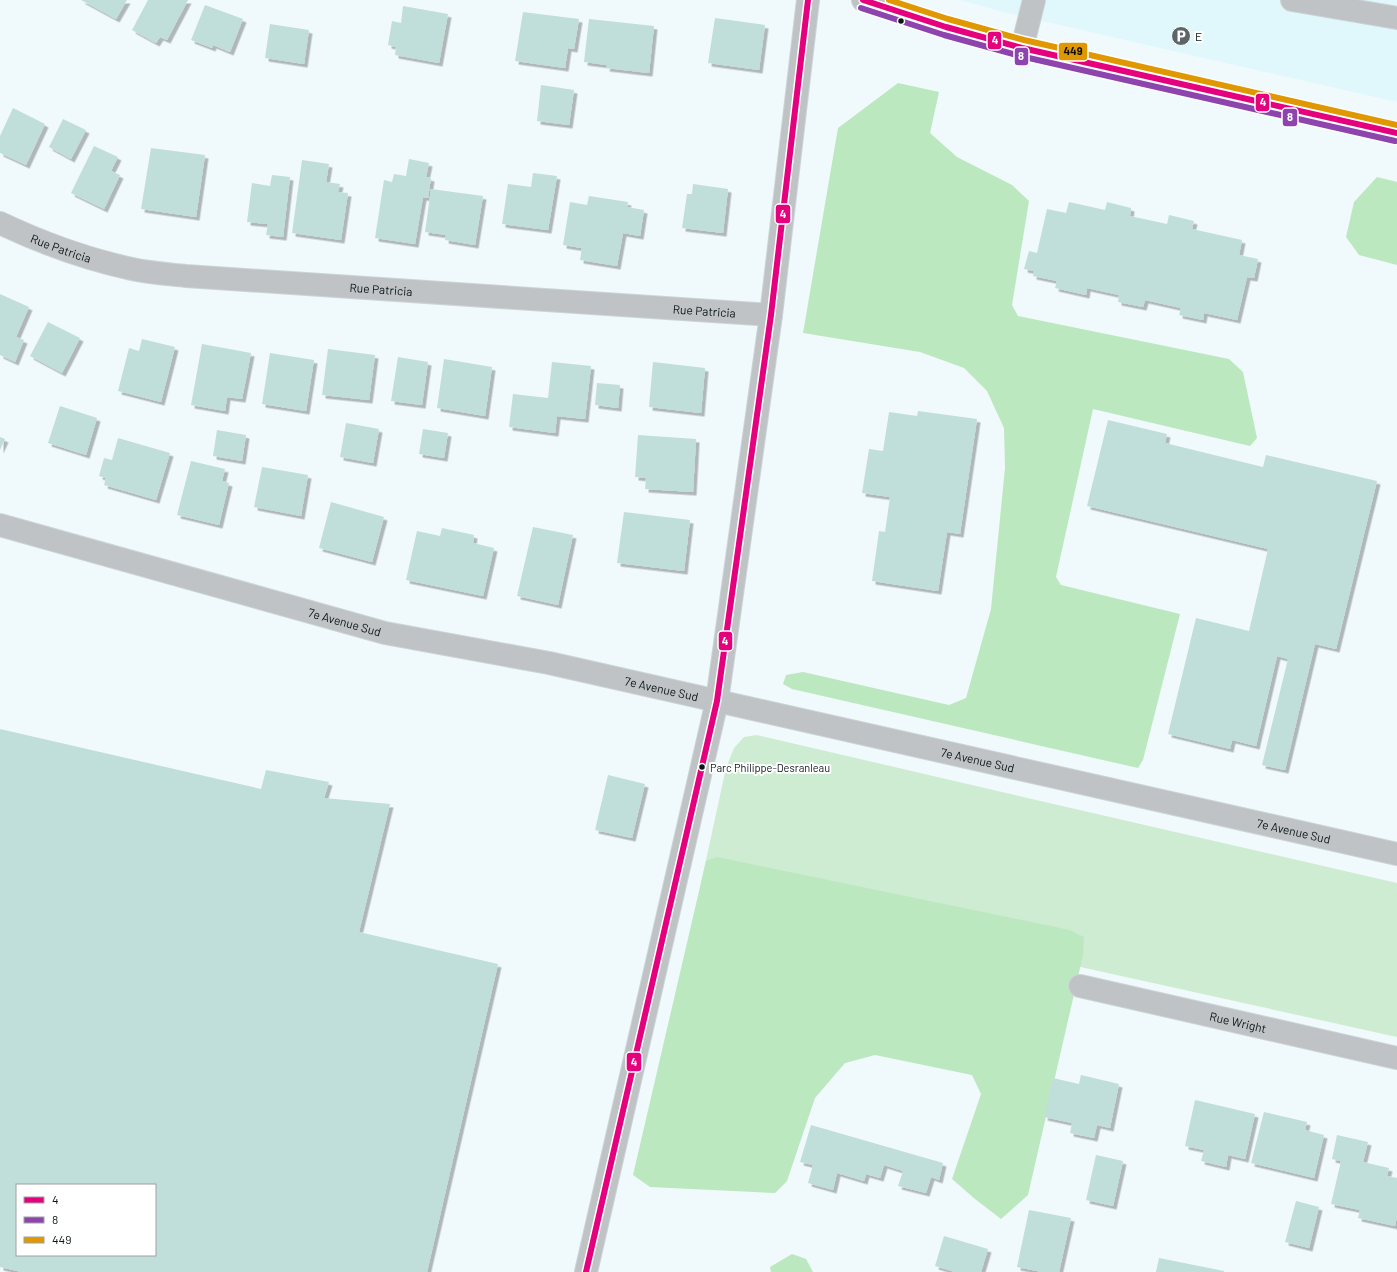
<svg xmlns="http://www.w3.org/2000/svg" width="1397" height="1272" viewBox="0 0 1397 1272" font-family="Barlow,sans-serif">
  <defs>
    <filter id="shadow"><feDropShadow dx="3.5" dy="3.5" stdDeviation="0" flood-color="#0004"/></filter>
  </defs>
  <rect width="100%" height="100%" fill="#f0f9fb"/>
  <path fill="#e0f8fc" d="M 961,0 L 1397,0 L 1397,102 L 1003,12 Z"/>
  <path fill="#ceecd2" d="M 757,735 L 1023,797 L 1397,883 L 1397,1037 L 701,883 L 726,768 L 734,748 L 744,737 Z"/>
  <path fill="#bce8c0" d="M 898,83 L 939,92 L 930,133 L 957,157 L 1012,185 L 1029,201 L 1012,305 L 1018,316 L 1229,359 L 1243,372 L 1257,438 L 1250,446 L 1093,409 L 1056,577 L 1061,585 L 1180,614 L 1143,760 L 1138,768 L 792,689 L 783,684 L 786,675 L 803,672 L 949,705 L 966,698 L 991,609 L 1005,468 L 1004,428 L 987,391 L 964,368 L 920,352 L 803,333 L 838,128 Z
    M 1377,177 L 1397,182 L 1397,265 L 1359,255 L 1346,237 L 1354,202 Z
    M 717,857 L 1070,930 L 1084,937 L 1083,955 L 1028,1195 L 1001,1219 L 975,1199 L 952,1179 L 981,1094 L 972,1075 L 875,1055 L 845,1063 L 815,1098 L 787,1181 L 775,1193 L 650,1187 L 633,1175 L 706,861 Z
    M 792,1254 L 806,1259 L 813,1272 L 771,1272 L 770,1267 Z"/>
  <path fill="#c1dfda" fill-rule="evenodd" filter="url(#shadow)" d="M 81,0 L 127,0 L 116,19 Z
    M 148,0 L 188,0 L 167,40 L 160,37 L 156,43 L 132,30 Z
    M 205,5 L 243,19 L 230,52 L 213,45 L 212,48 L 191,40 Z
    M 403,6 L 448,14 L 439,63 L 395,55 L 396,47 L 388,45 L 392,21 L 401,23 Z
    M 523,12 L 579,19 L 574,49 L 568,48 L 565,68 L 515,61 Z
    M 715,18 L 765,25 L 759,70 L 708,63 Z
    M 589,19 L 654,26 L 649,73 L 606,68 L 607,65 L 584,62 Z
    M 270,24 L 309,30 L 304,64 L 265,58 Z
    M 541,85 L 574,90 L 569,125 L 537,121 Z
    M 13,108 L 45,124 L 26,165 L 0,153 L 0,136 Z
    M 63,119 L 86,130 L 71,159 L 49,147 Z
    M 94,146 L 118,157 L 111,171 L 120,175 L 104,209 L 71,193 Z
    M 151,148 L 205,155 L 196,217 L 141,209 Z
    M 409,159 L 429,163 L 426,177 L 431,178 L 428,198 L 423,197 L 415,244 L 375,238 L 384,180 L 392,182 L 394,174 L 406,176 Z
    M 302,160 L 329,164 L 326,182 L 340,184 L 338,192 L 348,193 L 341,240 L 292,233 Z
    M 533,173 L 557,176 L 548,230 L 502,224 L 508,184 L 531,187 Z
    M 272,175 L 290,177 L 283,237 L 266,235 L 268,224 L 247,222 L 252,183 L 270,186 Z
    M 693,184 L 728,189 L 723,233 L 682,228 L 687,194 L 692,194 Z
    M 431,189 L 483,196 L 475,245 L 445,240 L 446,235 L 425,232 Z
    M 589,196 L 628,202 L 627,207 L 644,210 L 640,236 L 623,233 L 617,266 L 580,260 L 582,248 L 563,245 L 570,202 L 587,205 Z
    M 1069,202 L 1105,210 L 1107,202 L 1131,208 L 1130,216 L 1167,224 L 1169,215 L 1194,221 L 1192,229 L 1242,240 L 1239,255 L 1258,259 L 1254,278 L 1247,277 L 1237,320 L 1204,313 L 1203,320 L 1179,315 L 1181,308 L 1145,300 L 1143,307 L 1118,302 L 1119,295 L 1087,288 L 1086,295 L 1055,288 L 1057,281 L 1033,276 L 1034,271 L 1024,269 L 1029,251 L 1037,253 L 1047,209 L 1066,213 Z
    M 0,294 L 29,307 L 16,337 L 24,340 L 15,362 L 0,355 Z
    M 48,322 L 80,338 L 62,373 L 30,356 Z
    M 142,339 L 175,347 L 161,402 L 118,391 L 129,348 L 139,351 Z
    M 202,344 L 251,353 L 242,399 L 227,397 L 225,411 L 191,405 Z
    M 328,349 L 375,355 L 369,400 L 322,395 Z
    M 270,353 L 314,360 L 306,411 L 262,404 Z
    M 398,357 L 428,362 L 422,405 L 391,401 Z
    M 444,359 L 492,367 L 485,416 L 437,408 Z
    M 552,362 L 591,366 L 585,419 L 557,416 L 555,433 L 509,427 L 513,394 L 548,398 Z
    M 653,362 L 705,368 L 701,413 L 649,407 Z
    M 597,383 L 620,385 L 618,408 L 595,405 Z
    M 60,406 L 97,418 L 86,455 L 48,443 Z
    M 918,411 L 977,419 L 960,534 L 947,532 L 938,591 L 872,581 L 879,531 L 885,532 L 890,497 L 862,493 L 869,449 L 883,451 L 889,412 L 917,416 Z
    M 1108,420 L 1167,434 L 1165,443 L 1263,467 L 1266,455 L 1377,481 L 1336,649 L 1315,644 L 1285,770 L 1262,765 L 1288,659 L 1277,656 L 1256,746 L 1232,740 L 1230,749 L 1168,734 L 1196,618 L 1249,631 L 1268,549 L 1087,506 Z
    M 346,423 L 379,429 L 373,463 L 340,457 Z
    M 423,429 L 448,433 L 444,458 L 419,454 Z
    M 217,430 L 246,435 L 242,461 L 213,456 Z
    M 638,435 L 696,439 L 693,492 L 645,489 L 646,478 L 635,477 Z
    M 0,437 L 5,439 L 0,450 Z
    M 118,438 L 170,453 L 156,500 L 104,485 L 106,478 L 99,476 L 104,458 L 112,460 Z
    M 191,461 L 225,469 L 222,481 L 229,483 L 219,525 L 177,515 Z
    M 262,467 L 308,475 L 301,516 L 254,507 Z
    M 331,502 L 384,517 L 372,562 L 319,548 Z
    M 624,512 L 690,520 L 684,571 L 617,563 Z
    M 533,527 L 573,535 L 558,605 L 517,596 Z
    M 442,528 L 474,535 L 473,543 L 494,548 L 483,596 L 406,580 L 417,531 L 440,536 Z
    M 0,729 L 261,789 L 266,770 L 329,782 L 324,798 L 390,804 L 359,932 L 498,964 L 427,1272 L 22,1272 L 0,1267 ZM 17,1185 L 155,1185 L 155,1255 L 17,1255 Z
    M 608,775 L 645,784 L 632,838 L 595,830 Z
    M 1081,1075 L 1119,1084 L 1110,1128 L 1097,1125 L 1094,1138 L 1070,1133 L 1072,1123 L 1044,1117 L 1053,1078 L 1079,1084 Z
    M 1195,1100 L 1255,1114 L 1245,1159 L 1228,1155 L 1226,1167 L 1201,1161 L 1204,1150 L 1185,1146 Z
    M 1264,1112 L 1307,1122 L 1305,1130 L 1324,1135 L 1314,1178 L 1251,1163 Z
    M 811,1125 L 943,1163 L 939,1180 L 931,1177 L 926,1193 L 898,1186 L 903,1171 L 884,1165 L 880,1178 L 866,1174 L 864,1181 L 837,1173 L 833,1190 L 808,1183 L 813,1165 L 800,1162 Z
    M 1337,1135 L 1368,1142 L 1363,1162 L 1389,1168 L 1387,1176 L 1397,1178 L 1397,1216 L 1395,1226 L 1358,1218 L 1360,1210 L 1331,1204 L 1341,1161 L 1332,1159 Z
    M 1096,1155 L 1123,1161 L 1113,1206 L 1086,1200 Z
    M 1296,1201 L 1319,1207 L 1309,1248 L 1285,1242 Z
    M 1029,1210 L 1071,1218 L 1059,1272 L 1042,1272 L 1017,1267 Z
    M 944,1236 L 988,1249 L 981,1272 L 955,1272 L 935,1266 Z
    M 1159,1258 L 1224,1271 L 1224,1272 L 1156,1272 Z"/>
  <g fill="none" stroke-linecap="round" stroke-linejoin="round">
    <defs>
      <g id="minor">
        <path d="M 863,0 L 946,27 L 1022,48 L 1397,133"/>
        <path d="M 1292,0 L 1397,18"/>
        <path d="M 1022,48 L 1034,0"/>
        <path id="s1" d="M 0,223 C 42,243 86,259 132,269 C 150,273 168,274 186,276 L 771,315"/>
        <path id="s2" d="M 0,525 L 385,633 L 549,663 L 1397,854"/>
        <path id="s3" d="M 1080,986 L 1397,1058"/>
        <path d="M 586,1272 L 717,701 L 771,315 L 808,0"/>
      </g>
    </defs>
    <use href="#minor" stroke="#ccd4d6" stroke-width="24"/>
    <use href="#minor" stroke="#bfc3c5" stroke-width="22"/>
    <defs>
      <path id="bus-1" d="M 863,0 L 946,27 L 1022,48 L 1397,133
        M 586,1272 L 717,701 L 771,315 L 808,0"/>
      <path id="bus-2" d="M 861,8 L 944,35 L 1020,56 L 1395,141"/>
      <path id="bus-3" d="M 889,0 L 948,19 L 1024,40 L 1397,125"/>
    </defs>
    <use href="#bus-1" stroke="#fff" stroke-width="9"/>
    <use href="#bus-2" stroke="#fff" stroke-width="9"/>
    <use href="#bus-3" stroke="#fff" stroke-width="9"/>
    <use href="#bus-1" stroke="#e5007d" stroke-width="6"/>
    <use href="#bus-2" stroke="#8e44ad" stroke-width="6"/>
    <use href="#bus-3" stroke="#e09802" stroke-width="6"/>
  </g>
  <defs>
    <symbol id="parking-disc" viewBox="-11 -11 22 22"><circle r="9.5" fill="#5c6567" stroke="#fff"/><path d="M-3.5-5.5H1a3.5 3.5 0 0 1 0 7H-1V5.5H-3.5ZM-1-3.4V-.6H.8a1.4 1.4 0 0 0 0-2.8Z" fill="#fff"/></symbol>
  </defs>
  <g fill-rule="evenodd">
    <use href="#parking-disc" x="1170" y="25" width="22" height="22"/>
  </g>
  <g fill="#0c1617" stroke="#fff" stroke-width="1.5">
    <circle cx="901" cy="21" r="3.5"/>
    <circle cx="702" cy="767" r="3.5"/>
  </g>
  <g text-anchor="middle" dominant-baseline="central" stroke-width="4" stroke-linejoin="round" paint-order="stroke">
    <g font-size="11" fill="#0c1617" stroke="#fff" text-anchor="start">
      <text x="710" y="767">Parc Philippe-Desranleau</text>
    </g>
    <g font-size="12" fill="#0c1617" stroke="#fff" text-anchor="start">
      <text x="1195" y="36">E</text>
    </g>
    <g font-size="12" fill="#0c1617" stroke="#fff">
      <text stroke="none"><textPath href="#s1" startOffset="66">Rue Patricia</textPath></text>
      <text stroke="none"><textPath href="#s1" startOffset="390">Rue Patricia</textPath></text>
      <text stroke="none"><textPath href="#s1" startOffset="714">Rue Patricia</textPath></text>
      <text stroke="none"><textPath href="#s2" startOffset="358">7e Avenue Sud</textPath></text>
      <text stroke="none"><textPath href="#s2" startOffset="682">7e Avenue Sud</textPath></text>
      <text stroke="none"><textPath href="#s2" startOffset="1006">7e Avenue Sud</textPath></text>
      <text stroke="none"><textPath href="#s2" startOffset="1330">7e Avenue Sud</textPath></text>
      <text stroke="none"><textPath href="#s3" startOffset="162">Rue Wright</textPath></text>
    </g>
  </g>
  <g stroke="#fff" stroke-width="1.5">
    <rect x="987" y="31" width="15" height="19" rx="4" fill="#e5007d"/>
    <rect x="1058" y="42" width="30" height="19" rx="4" fill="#e09802"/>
    <rect x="1014" y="47" width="15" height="19" rx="4" fill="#8e44ad"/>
    <rect x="1255" y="93" width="15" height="19" rx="4" fill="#e5007d"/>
    <rect x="1282" y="108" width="16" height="19" rx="4" fill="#8e44ad"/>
    <rect x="775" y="204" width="16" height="20" rx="4" fill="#e5007d"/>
    <rect x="718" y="631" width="15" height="20" rx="4" fill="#e5007d"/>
    <rect x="626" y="1052" width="16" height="20" rx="4" fill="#e5007d"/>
  </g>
  <g font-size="11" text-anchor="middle" font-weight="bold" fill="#fff">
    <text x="995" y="44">4</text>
    <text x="1021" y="60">8</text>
    <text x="1263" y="106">4</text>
    <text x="1290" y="121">8</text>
    <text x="783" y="218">4</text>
    <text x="725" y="645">4</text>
    <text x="634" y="1066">4</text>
  </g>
  <g font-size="11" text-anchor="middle" font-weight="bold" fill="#111">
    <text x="1073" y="55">449</text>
  </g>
  <rect x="16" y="1184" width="140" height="72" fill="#ffffff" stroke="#9ea2a2"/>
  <rect x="24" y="1197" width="20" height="6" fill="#e5007d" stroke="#9ea2a2"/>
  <text x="52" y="1204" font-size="12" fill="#0c1617">4</text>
  <rect x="24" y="1217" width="20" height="6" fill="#8e44ad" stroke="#9ea2a2"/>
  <text x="52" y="1224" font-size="12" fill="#0c1617">8</text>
  <rect x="24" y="1237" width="20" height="6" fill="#e09802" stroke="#9ea2a2"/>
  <text x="52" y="1244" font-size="12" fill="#0c1617">449</text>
</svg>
